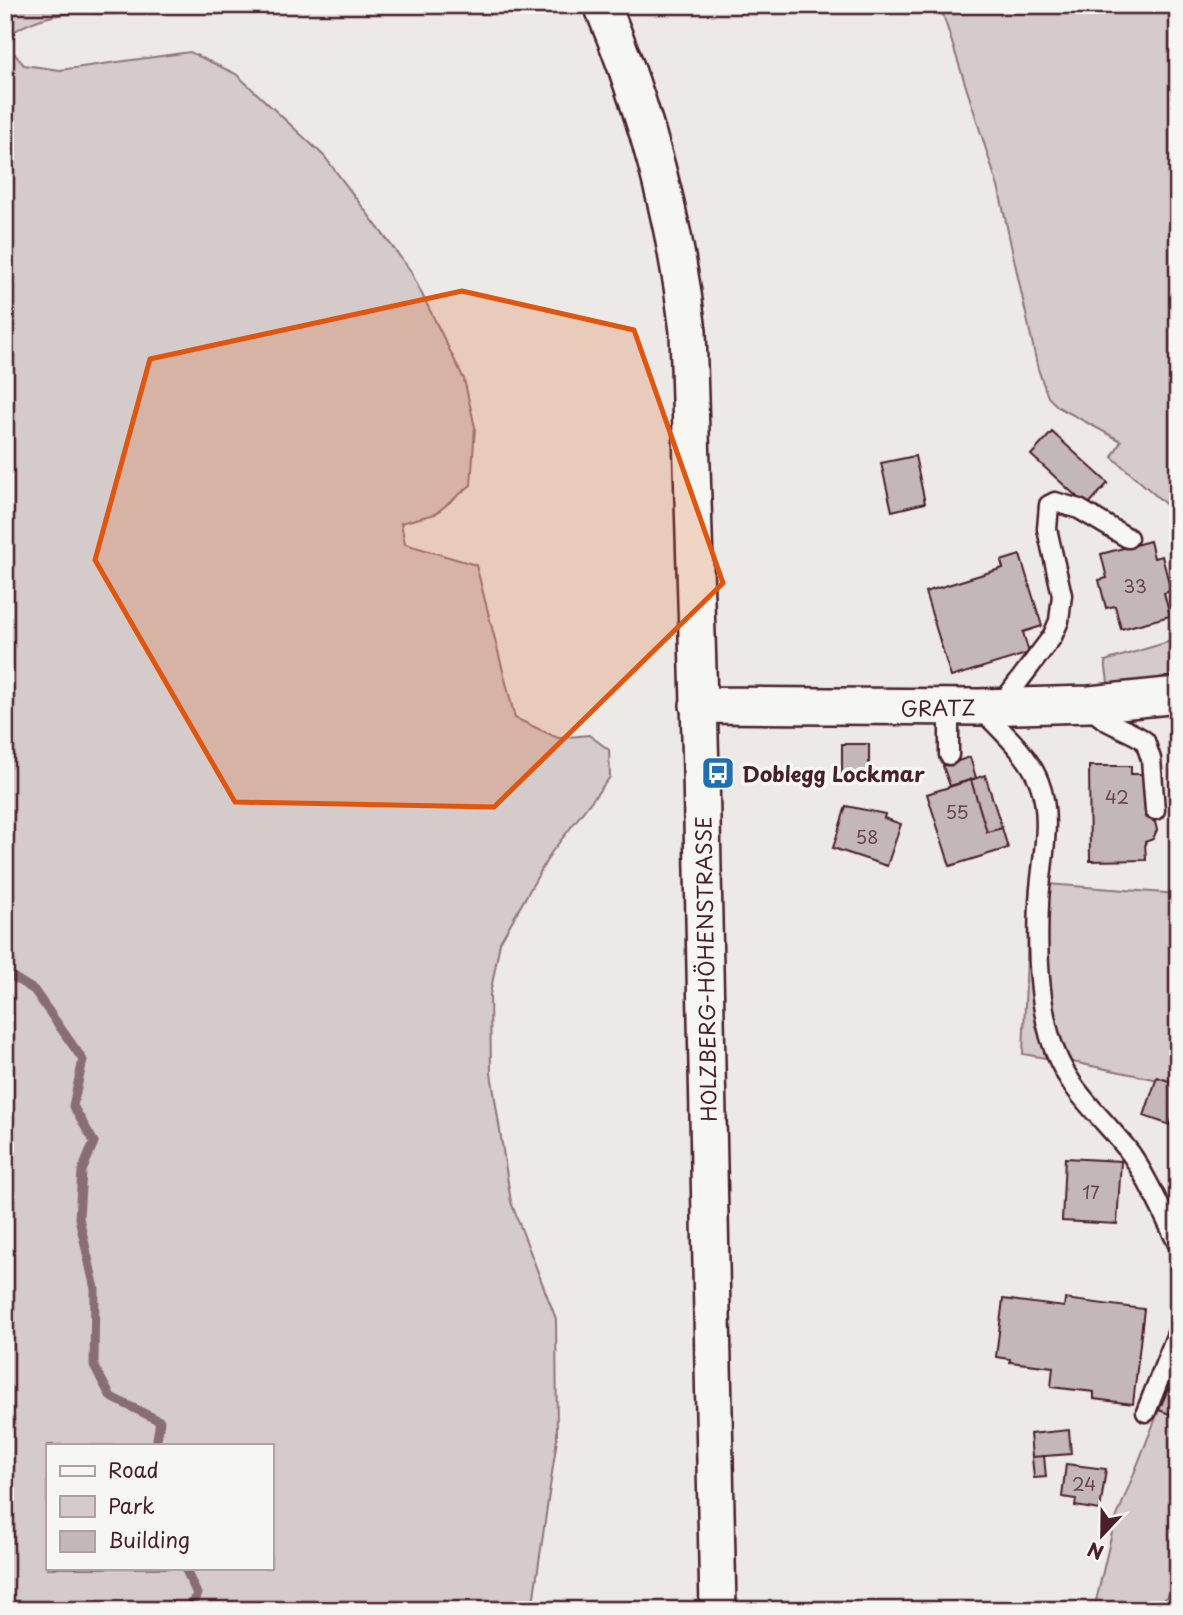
<svg xmlns="http://www.w3.org/2000/svg" width="1183" height="1615" viewBox="0 0 1183 1615" font-family="'Playpen Sans',sans-serif">
  <rect width="100%" height="100%" fill="#ece9e6"/>
  <filter id="ink" filterUnits="userSpaceOnUse"><feTurbulence type="fractalNoise" baseFrequency=".0143" numOctaves="2"/><feDisplacementMap in="SourceGraphic" scale="14" xChannelSelector="R" yChannelSelector="G"/><feConvolveMatrix kernelMatrix="1 2 1 2 8 2 1 2 1" color-interpolation-filters="sRGB"/></filter>
  <g filter="url(#ink)">
    <path fill="#d4cbca" stroke="#8f757a" stroke-width="2" fill-rule="evenodd" d="M 5,5 L 138,5 C 121,18 104,13 84,13 C 59,13 36,18 15,31 L 11,50 L 24,65 L 60,70 L 190,52 L 236,74 L 324,156 L 410,270 L 464,379 L 475,427 L 471,485 L 435,514 L 401,523 L 405,544 L 476,565 L 515,718 L 558,738 L 589,735 L 609,750 L 610,777 L 551,853 L 500,942 L 490,995 L 491,1073 L 511,1202 L 556,1319 L 557,1439 L 532,1610 L 5,1610 ZM 271,1445 L 271,1568 L 47,1568 L 47,1445 Z
      M 940,5 L 1178,5 L 1178,515 L 1112,457 L 1121,441 L 1058,407 L 1048,397 L 1038,369 L 999,190 Z
      M 1178,639 L 1178,685 L 1110,696 L 1105,661 Z
      M 1030,883 L 1034,883 L 1051,1059 L 1023,1054 Z
      M 1047,884 L 1178,894 L 1178,1084 L 1068,1061 C 1039,1009 1046,942 1047,884 Z
      M 1159,1410 L 1178,1417 L 1178,1590 L 1147,1610 L 1094,1610 L 1114,1524 Z"/>
    <g fill="none" stroke-linecap="round" stroke-linejoin="round">
      <path stroke="#886e73" stroke-width="9" d="M 5,972 L 34,990 L 83,1060 L 73,1106 L 94,1142 L 82,1171 L 79,1218 L 95,1289 L 94,1366 L 111,1397 L 160,1421 L 156,1445
        M 185,1568 L 197,1594 L 189,1610"/>
    </g>
    <path fill="#c4b7b7" stroke="#4a1f2b" stroke-width="2" d="M 1052,432 L 1108,483 L 1087,506 L 1031,455 Z
      M 915,456 L 925,503 L 892,511 L 881,463 Z
      M 1150,541 L 1154,558 L 1162,556 L 1171,591 L 1164,593 L 1170,616 L 1121,629 L 1115,606 L 1106,608 L 1099,580 L 1107,578 L 1101,554 Z
      M 1020,555 L 1042,626 L 1023,632 L 1029,653 L 951,677 L 925,592 L 1003,568 L 1001,561 Z
      M 842,744 L 869,744 L 869,781 L 842,781 Z
      M 970,757 L 976,778 L 950,786 L 943,766 Z
      M 1089,766 L 1131,766 L 1131,774 L 1145,774 L 1145,817 L 1155,822 L 1157,830 L 1153,839 L 1145,842 L 1146,860 L 1090,861 Z
      M 985,775 L 1002,828 L 987,832 L 971,780 Z
      M 971,780 L 987,832 L 1002,828 L 1008,848 L 950,866 L 927,794 Z
      M 846,806 L 885,814 L 884,818 L 901,824 L 887,866 L 833,848 Z
      M 1157,1077 L 1178,1084 L 1178,1101 L 1170,1125 L 1144,1116 Z
      M 1065,1158 L 1121,1161 L 1117,1224 L 1062,1221 Z
      M 1003,1299 L 1064,1307 L 1065,1299 L 1144,1309 L 1133,1404 L 1094,1399 L 1094,1392 L 1051,1387 L 1053,1367 L 1010,1362 L 1010,1359 L 996,1357 Z
      M 1178,1366 L 1178,1410 L 1175,1416 L 1159,1410 Z
      M 1069,1430 L 1071,1454 L 1032,1457 L 1030,1434 Z
      M 1044,1456 L 1046,1477 L 1034,1478 L 1032,1457 Z
      M 1066,1464 L 1106,1469 L 1100,1510 L 1075,1506 L 1076,1499 L 1062,1497 Z"/>
    <g fill="none" stroke-linecap="round" stroke-linejoin="round">
      <defs>
        <path id="service" d="M 1090,704 C 1100,725 1127,727 1145,741 L 1151,759 L 1155,810
          M 1000,706 L 1052,637 L 1059,621 L 1062,595 L 1047,529 L 1049,505 L 1055,502 L 1079,509 L 1128,538
          M 949,707 L 949,755
          M 979,707 C 1000,730 1028,753 1039,782 C 1054,820 1040,865 1039,904 C 1037,947 1038,995 1050,1037 C 1066,1091 1100,1113 1131,1154 C 1150,1182 1163,1214 1178,1244
          M 1146,1412 L 1178,1331"/>
        <path id="minor" d="M 602,5 C 646,111 675,217 688,331 L 701,771 L 718,1610
          M 698,705 L 979,707 L 1090,704 L 1178,695"/>
      </defs>
      <use href="#service" stroke="#4a1f2b" stroke-width="23"/>
      <use href="#minor" stroke="#4a1f2b" stroke-width="40"/>
      <use href="#service" stroke="#f6f6f2" stroke-width="18"/>
      <use href="#minor" stroke="#f6f6f2" stroke-width="35"/>
    </g>
  </g>
  <path fill="#e0560e" fill-opacity="0.2" stroke="#e0560e" stroke-width="5" stroke-linejoin="round" d="M 462,291 L 634,330 L 723,583 L 494,807 L 235,802 L 95,560 L 150,359 Z"/>
  <defs>
    <symbol id="bus-square" viewBox="-11 -11 22 22"><rect x="-9" y="-9" width="18" height="18" rx="4" fill="#1f6fb2" stroke="#f6f6f2"/><path d="M-5-6H5V4H4V6H2V4H-2V6H-4V4H-5ZM-3.5-4V0h7V-4ZM-3.5 1.2v1.5H-2V1.2ZM2 1.2v1.5H3.5V1.2Z" fill="#fff"/></symbol>
  </defs>
  <g fill-rule="evenodd">
    <use href="#bus-square" x="699" y="754" width="38" height="38"/>
  </g>
  <g text-anchor="middle" dominant-baseline="central" stroke-width="7" stroke-linejoin="round" paint-order="stroke">
    <g font-size="18" fill="#68454e">
      <text x="1135" y="585">33</text>
      <text x="1117" y="796">42</text>
      <text x="957" y="811">55</text>
      <text x="867" y="836">58</text>
      <text x="1091" y="1191">17</text>
      <text x="1084" y="1483">24</text>
    </g>
    <g font-size="21" fill="#4a1f2b" stroke="#f6f6f2">
      <text transform="translate(938 707) rotate(-1)">GRATZ</text>
      <text transform="translate(705 969) rotate(-91)">HOLZBERG-HÖHENSTRASSE</text>
    </g>
    <g font-size="21" font-weight="bold" fill="#4a1f2b" stroke="#f6f6f2" text-anchor="start">
      <text x="742" y="773">Doblegg Lockmar</text>
    </g>
  </g>
  <rect width="1183" height="1615" fill="none" stroke="#f6f6f2" stroke-width="28"/>
  <rect x="14" y="14" width="1155" height="1587" fill="none" stroke="#4a1f2b" stroke-width="2.5" filter="url(#ink)"/>
  <rect x="46" y="1444" width="228" height="126" fill="#f6f6f2" stroke="#b1a0a2" stroke-width="2"/>
  <rect x="60" y="1466" width="35" height="10" fill="#f6f6f2" stroke="#b1a0a2" stroke-width="2"/>
  <text x="108" y="1478" font-size="21" fill="#4a1f2b">Road</text>
  <rect x="60" y="1496" width="35" height="21" fill="#d4cbca" stroke="#b1a0a2" stroke-width="2"/>
  <text x="108" y="1514" font-size="21" fill="#4a1f2b">Park</text>
  <rect x="60" y="1531" width="35" height="21" fill="#c4b7b7" stroke="#b1a0a2" stroke-width="2"/>
  <text x="108" y="1548" font-size="21" fill="#4a1f2b">Building</text>
  <g transform="translate(1102 1535) rotate(202)" stroke="#f6f6f2" stroke-width="5" paint-order="stroke">
  <path d="M0-5L12 26L0 18L-12 26Z" fill="#4a1f2b"/>
  <text y="-10" font-size="19" font-weight="bold" text-anchor="middle" fill="#4a1f2b">N</text>
  </g>
</svg>
